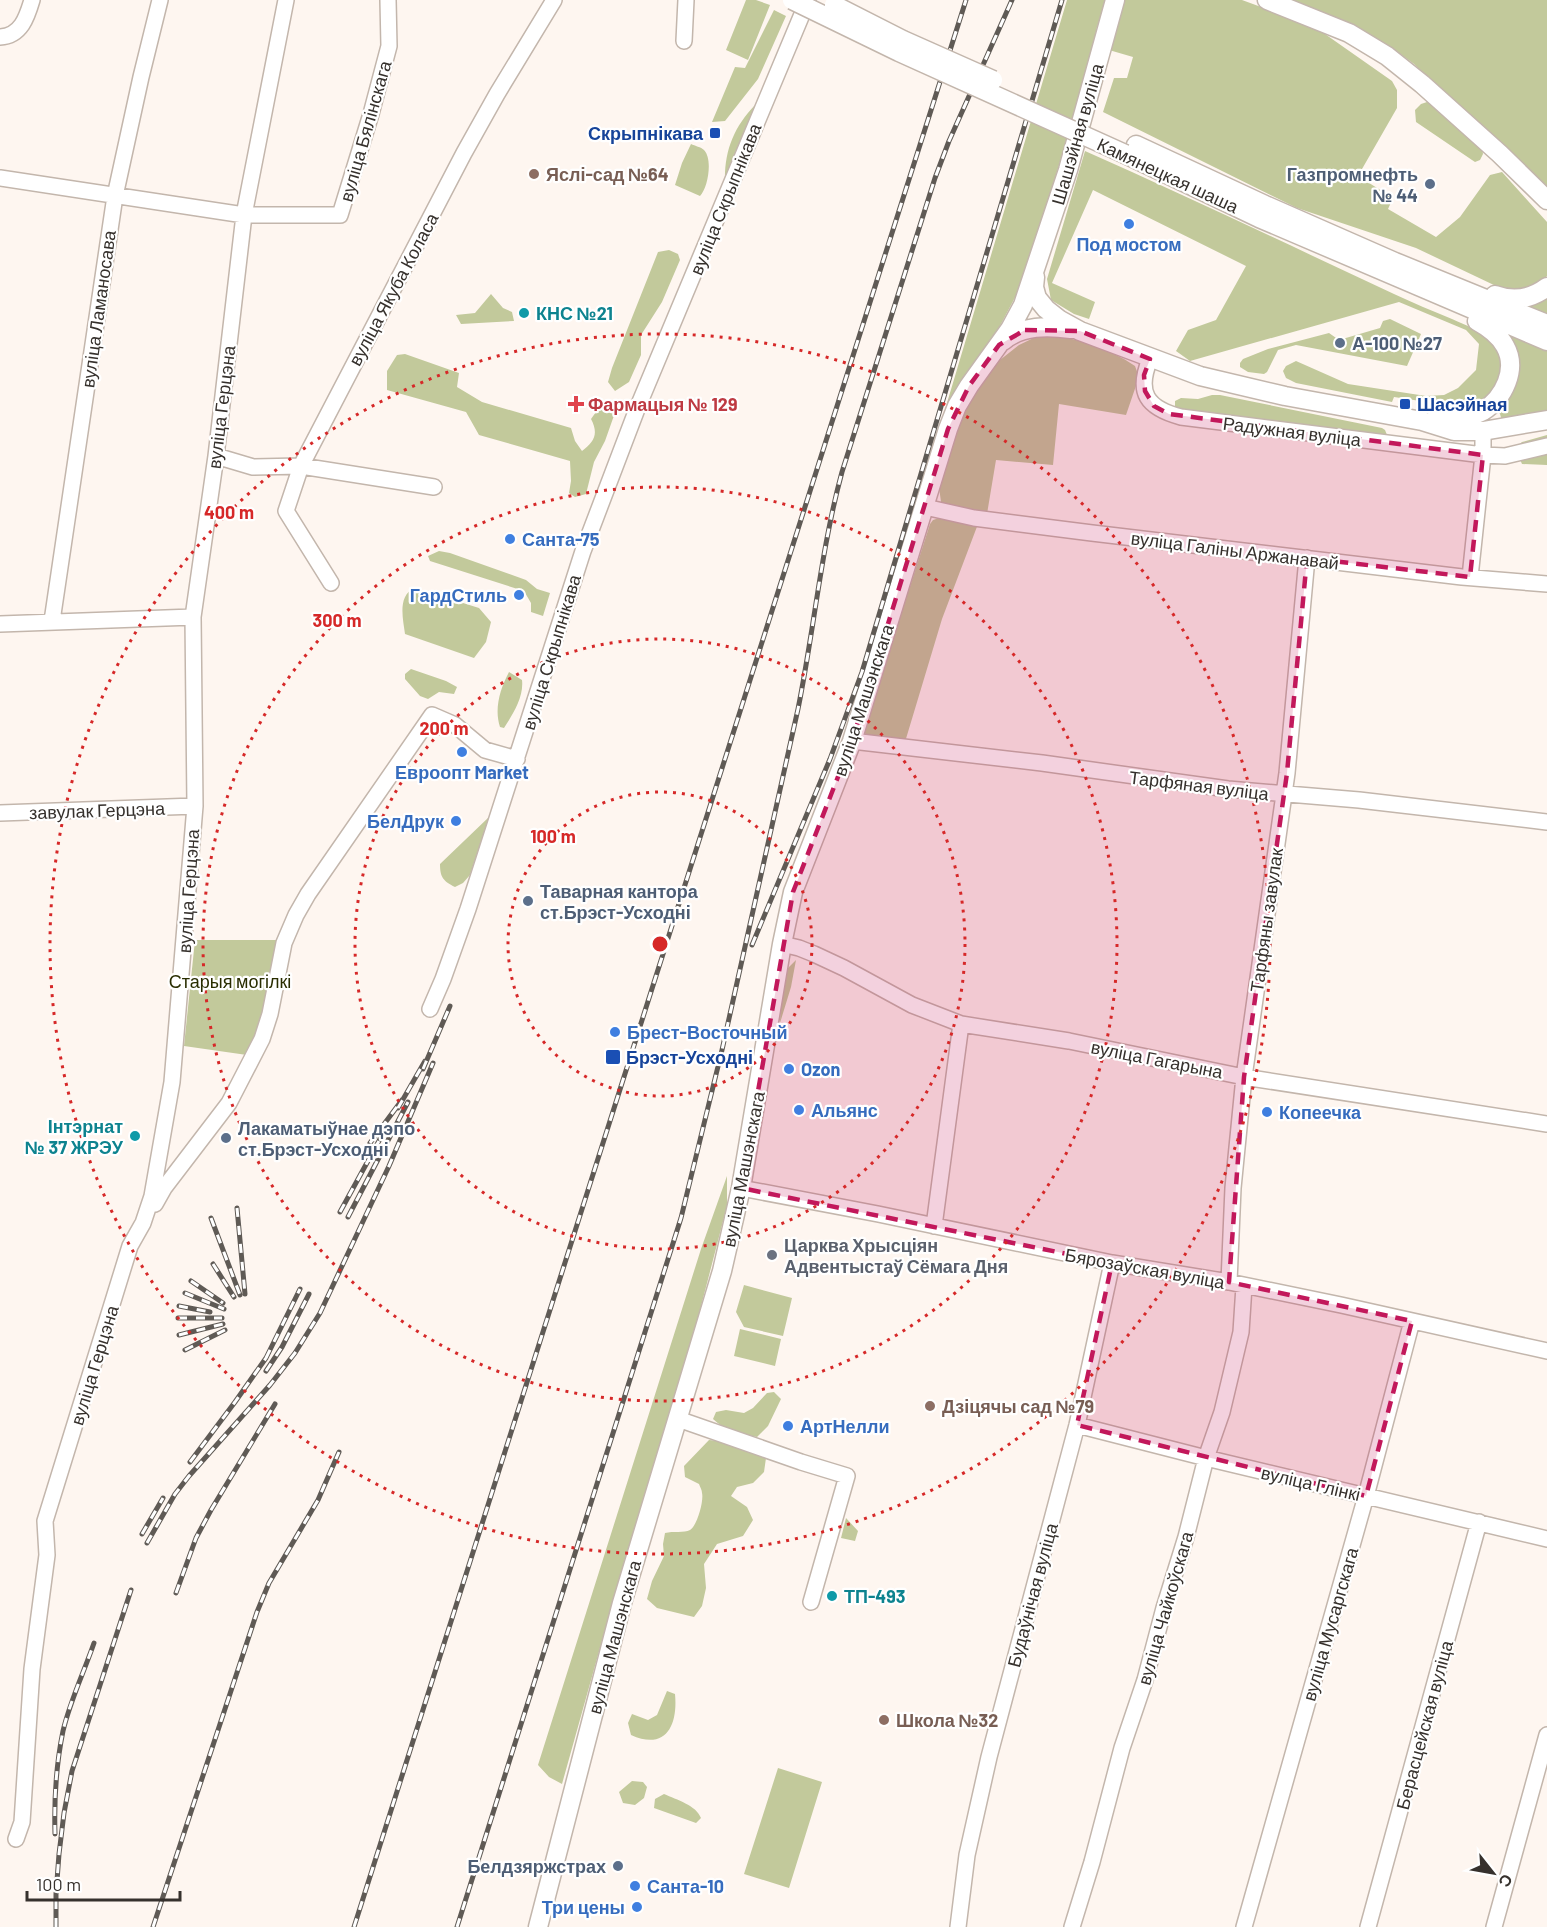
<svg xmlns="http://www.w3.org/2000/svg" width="1547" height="1927" viewBox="0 0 1547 1927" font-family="Barlow,sans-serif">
  <rect width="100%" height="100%" fill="#fef6f0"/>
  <path fill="#c2c99b" d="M 746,0 L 756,0 L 770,5 L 748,60 L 726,50 Z
    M 1067,0 L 1106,0 L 1097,27 L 1090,60 L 1059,165 L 1032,253 L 1020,288 L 1001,324 L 944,413 Z
    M 1124,0 L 1242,0 L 1315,27 L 1392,81 L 1397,90 L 1397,108 L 1358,176 L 1393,198 L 1388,209 L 1436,237 L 1460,217 L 1490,175 L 1502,172 L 1547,222 L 1547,276 L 1539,284 L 1531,288 L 1518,290 L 1496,286 L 1416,248 L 1297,208 L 1103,112 L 1114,78 L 1127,78 L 1133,57 L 1109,50 Z
    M 1287,0 L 1547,0 L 1547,187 L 1541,183 L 1414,64 L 1392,48 L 1360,29 Z
    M 774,10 L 786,16 L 758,79 L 725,121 L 712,122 L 735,67 L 745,68 Z
    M 1427,102 L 1432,104 L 1482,148 L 1483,154 L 1480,160 L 1475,162 L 1472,160 L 1416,122 L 1415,110 L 1421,104 Z
    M 755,105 L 725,182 C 724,151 734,127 755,105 Z
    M 691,144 C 695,146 701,147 704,150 C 713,159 708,188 700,196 L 675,185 L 682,163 Z
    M 1085,151 C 1189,197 1291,246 1394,294 C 1413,303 1433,311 1452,319 C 1465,325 1481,330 1491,341 C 1507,358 1503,388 1484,401 C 1466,412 1447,411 1427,407 L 1427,402 L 1394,397 L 1392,402 L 1296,383 L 1286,378 L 1283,371 L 1286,366 L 1296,361 L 1348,384 L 1426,396 L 1444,395 L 1458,388 L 1476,370 L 1479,344 L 1466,330 L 1399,302 L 1190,361 L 1176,351 L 1188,330 L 1216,320 L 1246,266 L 1093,190 L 1052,283 L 1095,302 L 1089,319 L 1074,314 L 1051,300 L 1047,279 Z
    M 669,250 L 678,254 L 680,260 L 662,302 L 641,335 L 641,355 L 629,382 L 615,391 L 608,382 L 612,368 L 658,252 Z
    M 491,294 L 503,308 L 512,312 L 514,321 L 461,324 L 456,315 L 475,313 Z
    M 1547,295 L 1547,318 L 1526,309 L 1525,303 Z
    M 1390,319 L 1421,334 L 1407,366 L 1296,345 L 1278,350 L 1267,372 L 1264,374 L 1248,372 L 1240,367 L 1240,363 L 1243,359 L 1268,349 L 1329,333 L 1339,340 L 1380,328 L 1383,321 Z
    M 1507,332 L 1547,348 L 1547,413 L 1502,421 L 1500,414 L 1496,409 L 1513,346 Z
    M 1044,333 C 1075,338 1109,348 1135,366 L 1139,377 L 1126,415 L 1059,404 L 1053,465 L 996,460 L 987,514 L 945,506 L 941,502 L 939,487 L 954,429 L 983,378 L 1000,360 L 1019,345 Z
    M 405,354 L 459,373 L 457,387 L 482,402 L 571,428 L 575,441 L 582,451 C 594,442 599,434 591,419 L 601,405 L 611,404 L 617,407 L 605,441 L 594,462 L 586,494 L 575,497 L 569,493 L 571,481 L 570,461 L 479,435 L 466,412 L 387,390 L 387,371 L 397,355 Z
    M 1212,395 L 1220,395 L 1382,428 L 1385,430 L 1387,435 L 1187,414 L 1175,407 L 1175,401 L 1181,398 L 1198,399 Z
    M 1547,435 L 1547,465 L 1522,464 L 1515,448 L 1522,442 Z
    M 942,517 L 978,524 L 942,619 L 905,742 L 867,736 L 864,732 L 865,727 L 930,524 L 933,520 Z
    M 439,551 L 450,553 L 526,580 L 537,589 L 550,593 L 543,616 L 531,612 L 531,603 L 524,591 L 430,561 L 428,556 Z
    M 415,588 L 479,608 L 491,622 L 486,642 L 474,658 L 405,634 C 403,619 397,595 415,588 Z
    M 411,669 L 446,681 L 457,687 L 454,694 L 439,692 L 428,699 L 420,696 L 405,679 L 405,674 Z
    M 509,672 L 522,680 C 524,697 513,714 504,728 L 500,727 C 494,709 500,689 509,672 Z
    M 489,817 L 470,875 L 463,883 L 455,887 C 443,881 440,877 440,864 Z
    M 195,940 L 279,940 L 260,1027 L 247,1055 L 184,1046 Z
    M 796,960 L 791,987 L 780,1023 L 781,997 L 786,970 Z
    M 727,1176 L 727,1206 L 692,1341 L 624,1562 L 562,1784 L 549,1777 L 538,1765 L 701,1249 Z
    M 744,1285 L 792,1298 L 783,1336 L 744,1327 L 736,1312 Z
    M 740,1329 L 781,1339 L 775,1366 L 734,1356 Z
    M 774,1392 L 781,1399 L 768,1426 L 757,1437 C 741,1434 725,1431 713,1419 L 716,1412 L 726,1410 L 744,1413 L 753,1408 L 767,1393 Z
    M 709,1440 L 730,1442 L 766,1458 L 764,1472 L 753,1483 L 737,1487 L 731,1496 L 747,1507 L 753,1520 L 743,1536 L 717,1544 L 704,1564 L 706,1588 L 702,1606 L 694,1617 L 657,1608 L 647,1599 L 652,1581 L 664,1556 L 663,1544 L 665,1533 C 673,1531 684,1533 690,1530 C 697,1526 704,1501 702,1493 C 702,1490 700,1487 699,1484 L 685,1477 L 684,1466 Z
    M 846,1518 L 858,1531 L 855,1541 L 841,1538 Z
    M 667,1691 L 675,1694 C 678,1725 666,1751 631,1735 L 628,1723 L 632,1714 L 648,1720 L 657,1715 Z
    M 778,1768 L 822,1782 L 789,1888 L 744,1874 Z
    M 632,1781 L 643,1782 L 647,1787 L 644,1798 L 635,1805 L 623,1803 L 619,1792 Z
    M 664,1794 C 677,1800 696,1805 701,1818 L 696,1823 L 654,1808 L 655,1799 Z"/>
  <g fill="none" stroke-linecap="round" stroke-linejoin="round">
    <defs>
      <path id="minor" d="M 0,37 C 21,36 27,17 32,0
        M 684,41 L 686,0
        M 0,178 L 244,215 L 340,215 L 371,114 L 389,46 L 388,0
        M 1150,359 C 1136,393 1147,408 1181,417 L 1483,455 L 1505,456 L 1547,446
        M 216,456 L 253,467 L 301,466 L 434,487
        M 925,507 L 974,518 L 1092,533 L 1462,577 L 1547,584
        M 1470,577 L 1483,455 L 1483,431
        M 331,583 L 286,511 L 301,466 L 464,153 L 497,94 L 554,0
        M 52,621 L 115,196 L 141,77 L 160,0
        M 0,624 L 193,617
        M 852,741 L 1042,763 L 1228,789 L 1359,800 L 1547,822
        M 0,813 L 195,806
        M 782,944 L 799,948 L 814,954 L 844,968 L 912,1005 L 961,1024 L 1069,1041 L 1244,1077 L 1547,1124
        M 430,1009 L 443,979 L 468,909 L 583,551 L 637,409 L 808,0
        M 741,1188 L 878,1214 L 1112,1263 L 1229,1282 L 1341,1305 L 1547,1351
        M 155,1204 L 164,1188 L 229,1103 L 262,1039 L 270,1014 L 284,943 L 296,915 L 308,894 L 432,715 L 455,725 L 485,750 L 517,759
        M 934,1226 L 961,1024
        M 1229,1282 L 1233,1188 L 1244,1077 L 1287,773 L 1307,558
        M 678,1419 L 801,1462 L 847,1476 L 811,1602
        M 1077,1425 L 1206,1458 L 1547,1539
        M 16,1839 L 22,1822 L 32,1669 L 47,1555 L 45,1521 L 130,1246 L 143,1223 L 152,1196 L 172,1082 L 195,806 L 193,617 L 216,456 L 244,215 L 286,0
        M 958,1927 L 967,1855 L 989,1757 L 1077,1425 L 1112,1263
        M 1072,1927 L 1092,1862 L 1122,1748 L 1145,1680 L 1164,1608 L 1186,1537 L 1206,1458 L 1222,1412 L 1241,1332 L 1244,1286
        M 1244,1927 L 1366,1496 L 1412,1321
        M 1368,1927 L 1479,1522
        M 1494,1927 L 1547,1735"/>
      <path id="major" d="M 1267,0 L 1349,33 L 1387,56 L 1422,84 L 1500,154 L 1547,200
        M 1136,145 L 1265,205 L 1395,262 L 1547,324
        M 1125,154 L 1259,218 L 1547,341
        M 1035,277 L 1034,287 L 1037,298 L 1046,309 L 1060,320 L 1080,331 L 1200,376 L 1285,396 L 1422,421 L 1454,431 L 1483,431 L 1547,420
        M 1495,295 C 1514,302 1531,299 1547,287
        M 1003,341 C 1022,325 1048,326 1071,329
        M 1433,421 C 1450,419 1468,419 1483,411 C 1504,398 1518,369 1505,346 C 1499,335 1488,327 1477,321
        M 538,1927 L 622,1603 L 722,1271 L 741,1188 L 782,944 L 793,892 L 852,741 L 948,429 L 957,406 L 969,386 L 1010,329 L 1023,305 L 1068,170 L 1115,0"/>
    </defs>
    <use href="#minor" stroke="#c3b6ac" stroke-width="18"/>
    <use href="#major" stroke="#c3b6ac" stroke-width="21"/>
    <use href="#minor" stroke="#fff" stroke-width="15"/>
    <use href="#major" stroke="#fff" stroke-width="18"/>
    <defs>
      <path id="rail" d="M 752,945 L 830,759 L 862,672 L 1062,0
        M 423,1069 L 450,1006
        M 398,1108 L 425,1061
        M 370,1143 L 402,1100
        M 237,1208 L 245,1294
        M 340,1212 L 380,1139
        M 348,1217 L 408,1102
        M 211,1218 L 240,1295
        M 213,1264 L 234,1297
        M 191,1281 L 223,1303
        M 185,1293 L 224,1309
        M 179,1306 L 210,1312
        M 178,1318 L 222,1318
        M 179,1335 L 223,1324
        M 185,1350 L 225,1330
        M 266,1358 L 300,1289
        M 266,1371 L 282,1347 L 309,1294
        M 190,1462 L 235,1402 L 266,1358
        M 142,1534 L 163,1498
        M 147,1543 L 175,1494 L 189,1476 L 270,1385 L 295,1353 L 320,1313 L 389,1166 L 433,1063
        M 176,1593 L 196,1538 L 211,1510 L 275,1404
        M 55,1834 C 54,1799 56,1765 63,1731 C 70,1701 84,1672 94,1643
        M 56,1927 L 56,1894 L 59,1854 L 64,1813 L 72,1771 L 131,1590
        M 153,1927 L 257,1612 L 269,1583 L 318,1500 L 339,1452
        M 354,1927 L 966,0
        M 457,1927 L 681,1218 L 722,1050 L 798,709 C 814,630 821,549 842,472 L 935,178 L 949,141 L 1012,0"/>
    </defs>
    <use href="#rail" stroke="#5f5a55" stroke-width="5"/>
    <use href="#rail" stroke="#fff" stroke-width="3" stroke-dasharray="9" stroke-linecap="butt"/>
    <defs>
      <path id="major-bridge" d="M 792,0 L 899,52 L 1125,154
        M 834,5 L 903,40 L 993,80"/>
    </defs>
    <use href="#major-bridge" stroke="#c3b6ac" stroke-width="21" stroke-linecap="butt"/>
    <use href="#major-bridge" stroke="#fff" stroke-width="18"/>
  </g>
  <path fill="#c2185b" fill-opacity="0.2" stroke="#c2185b" stroke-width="4.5" stroke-dasharray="12 8" stroke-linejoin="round" d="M 1025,330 L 1080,331 L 1150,359 L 1144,375 L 1145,391 L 1154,406 L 1169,414 L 1483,455 L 1470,577 L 1307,558 L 1287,773 L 1244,1077 L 1229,1282 L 1412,1321 L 1366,1496 L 1077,1425 L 1112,1263 L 741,1188 L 793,892 L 852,741 L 948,429 L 969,386 L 999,345 Z"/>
  <g fill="none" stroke="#d62828" stroke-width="3" stroke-dasharray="3 6">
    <circle cx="660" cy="944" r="152"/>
    <circle cx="660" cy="944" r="305"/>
    <circle cx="660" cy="944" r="457"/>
    <circle cx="660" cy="944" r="610"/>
  </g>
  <g fill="#1a4fb4" stroke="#fff" stroke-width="2">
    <rect x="709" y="127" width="12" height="12" rx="3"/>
    <rect x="1399" y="398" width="12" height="12" rx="3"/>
    <rect x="605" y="1049" width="16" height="16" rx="3"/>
  </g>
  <g fill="#8d6e63" stroke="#fff" stroke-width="2">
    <circle cx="534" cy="174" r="6"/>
    <circle cx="930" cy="1406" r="6"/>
    <circle cx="884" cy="1720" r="6"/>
  </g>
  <g fill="#5c6f8a" stroke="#fff" stroke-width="2">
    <circle cx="1430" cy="184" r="6"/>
    <circle cx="1340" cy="343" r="6"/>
    <circle cx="528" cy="901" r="6"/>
    <circle cx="226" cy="1138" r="6"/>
    <circle cx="618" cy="1866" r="6"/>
  </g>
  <g fill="#3f7fe0" stroke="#fff" stroke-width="2">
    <circle cx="1129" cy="224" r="6"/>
    <circle cx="510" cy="539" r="6"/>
    <circle cx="519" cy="595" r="6"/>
    <circle cx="462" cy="752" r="6"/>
    <circle cx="456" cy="821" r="6"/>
    <circle cx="615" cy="1032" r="6"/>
    <circle cx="789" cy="1069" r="6"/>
    <circle cx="799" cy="1110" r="6"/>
    <circle cx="1267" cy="1112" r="6"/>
    <circle cx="788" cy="1426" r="6"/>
    <circle cx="635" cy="1886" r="6"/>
    <circle cx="637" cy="1907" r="6"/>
  </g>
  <g fill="#0f9aa8" stroke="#fff" stroke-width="2">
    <circle cx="524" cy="313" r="6"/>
    <circle cx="135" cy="1136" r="6"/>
    <circle cx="832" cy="1596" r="6"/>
  </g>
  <path fill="#e0444e" stroke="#fff" stroke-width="2" d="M573 395h6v6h6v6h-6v6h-6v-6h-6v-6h6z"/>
  <circle fill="#6b7280" stroke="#fff" stroke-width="2" cx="772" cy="1255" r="6"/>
  <g text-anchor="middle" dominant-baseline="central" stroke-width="4.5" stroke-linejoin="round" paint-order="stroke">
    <g font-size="18" fill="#36312d" stroke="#fff">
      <text transform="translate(365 131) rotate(-74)">вуліца Бялінскага</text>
      <text transform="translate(1077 134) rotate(-74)">Шашэйная вуліца</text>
      <text transform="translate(1168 175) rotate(25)">Камянецкая шаша</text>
      <text transform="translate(725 199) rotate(-68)">вуліца Скрыпнікава</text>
      <text transform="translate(393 289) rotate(-62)">вуліца Якуба Коласа</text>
      <text transform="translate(98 309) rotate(-82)">вуліца Ламаносава</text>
      <text transform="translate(221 407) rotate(-83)">вуліца Герцэна</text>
      <text transform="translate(1292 431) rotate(7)">Радужная вуліца</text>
      <text transform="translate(1235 550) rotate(7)">вуліца Галіны Аржанавай</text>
      <text transform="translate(551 652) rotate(-73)">вуліца Скрыпнікава</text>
      <text transform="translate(863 700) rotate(-72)">вуліца Машэнскага</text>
      <text transform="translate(1199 785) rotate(7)">Тарфяная вуліца</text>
      <text transform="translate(97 810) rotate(-2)">завулак Герцэна</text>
      <text transform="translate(188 891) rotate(-86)">вуліца Герцэна</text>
      <text transform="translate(1266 920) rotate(-82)">Тарфяны завулак</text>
      <text transform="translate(1157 1059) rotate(11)">вуліца Гагарына</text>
      <text transform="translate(743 1169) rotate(-79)">вуліца Машэнскага</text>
      <text transform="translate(1145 1268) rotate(10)">Бярозаўская вуліца</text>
      <text transform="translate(94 1365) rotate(-73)">вуліца Герцэна</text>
      <text transform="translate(1311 1483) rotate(13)">вуліца Глінкі</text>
      <text transform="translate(1032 1595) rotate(-75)">Будаўнічая вуліца</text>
      <text transform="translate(1165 1608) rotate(-74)">вуліца Чайкоўскага</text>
      <text transform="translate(1330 1624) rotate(-74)">вуліца Мусаргскага</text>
      <text transform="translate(614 1637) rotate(-75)">вуліца Машэнскага</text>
      <text transform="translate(1424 1725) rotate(-75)">Берасцейская вуліца</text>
    </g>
    <g font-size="18" font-weight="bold" fill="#164399" stroke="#fff" text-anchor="start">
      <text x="703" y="133" text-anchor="end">Скрыпнікава</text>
      <text x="1417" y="404">Шасэйная</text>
      <text x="626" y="1057">Брэст-Усходні</text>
    </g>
    <g font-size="18" font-weight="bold" fill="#785e54" stroke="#fff" text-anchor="start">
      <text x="546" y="174">Яслі-сад №64</text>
      <text x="942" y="1406">Дзіцячы сад №79</text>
      <text x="896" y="1720">Школа №32</text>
    </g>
    <g font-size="18" font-weight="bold" fill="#4e5e75" stroke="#fff" text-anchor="start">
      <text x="1418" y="174" text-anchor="end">Газпромнефть<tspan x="1418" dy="21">№ 44</tspan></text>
      <text x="1352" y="343">А-100 №27</text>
      <text x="540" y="891">Таварная кантора<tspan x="540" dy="21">ст.Брэст-Усходні</tspan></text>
      <text x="238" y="1128">Лакаматыўнае дэпо<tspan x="238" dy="21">ст.Брэст-Усходні</tspan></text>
      <text x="606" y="1866" text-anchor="end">Белдзяржстрах</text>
    </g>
    <g font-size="18" font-weight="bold" fill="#366cbe" stroke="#fff" text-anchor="start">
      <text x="1129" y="244" text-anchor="middle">Под мостом</text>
      <text x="522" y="539">Санта-75</text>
      <text x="507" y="595" text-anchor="end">ГардСтиль</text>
      <text x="462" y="772" text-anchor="middle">Евроопт Market</text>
      <text x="444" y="821" text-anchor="end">БелДрук</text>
      <text x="627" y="1032">Брест-Восточный</text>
      <text x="801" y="1069">Ozon</text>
      <text x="811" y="1110">Альянс</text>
      <text x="1279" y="1112">Копеечка</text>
      <text x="800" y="1426">АртНелли</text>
      <text x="647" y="1886">Санта-10</text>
      <text x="625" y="1907" text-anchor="end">Три цены</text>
    </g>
    <g font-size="18" font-weight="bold" fill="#0d838f" stroke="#fff" text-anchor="start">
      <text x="536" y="313">КНС №21</text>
      <text x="123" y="1126" text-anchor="end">Інтэрнат<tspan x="123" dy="21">№ 37 ЖРЭУ</tspan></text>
      <text x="844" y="1596">ТП-493</text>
    </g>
    <g font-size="18" font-weight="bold" fill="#be3a42" stroke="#fff" text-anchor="start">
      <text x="588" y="404">Фармацыя № 129</text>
    </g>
    <g font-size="18" fill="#292d00" stroke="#fff">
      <text x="230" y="981">Старыя могілкі</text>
    </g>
    <g font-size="18" font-weight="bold" fill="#5b616d" stroke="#fff" text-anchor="start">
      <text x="784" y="1245">Царква Хрысціян<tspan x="784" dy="21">Адвентыстаў Сёмага Дня</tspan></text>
    </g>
  </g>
  <circle cx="660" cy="944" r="9" fill="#d62828" stroke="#fff" stroke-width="3"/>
  <g font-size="18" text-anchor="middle" font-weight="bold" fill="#d62828" stroke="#fff" stroke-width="4.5" stroke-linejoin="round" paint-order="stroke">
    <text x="229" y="519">400 m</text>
    <text x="337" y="627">300 m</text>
    <text x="444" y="735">200 m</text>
    <text x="553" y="843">100 m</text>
  </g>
  <g transform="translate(1493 1873) rotate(121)" stroke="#ffffff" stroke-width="4.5" paint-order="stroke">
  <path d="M0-4.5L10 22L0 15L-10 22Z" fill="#36312d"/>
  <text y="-9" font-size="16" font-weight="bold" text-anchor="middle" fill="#36312d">С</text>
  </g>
  <path d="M27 1891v9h153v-9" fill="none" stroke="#36312d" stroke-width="3"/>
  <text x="36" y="1891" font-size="18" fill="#36312d" stroke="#ffffff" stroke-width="4.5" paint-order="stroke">100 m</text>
</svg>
